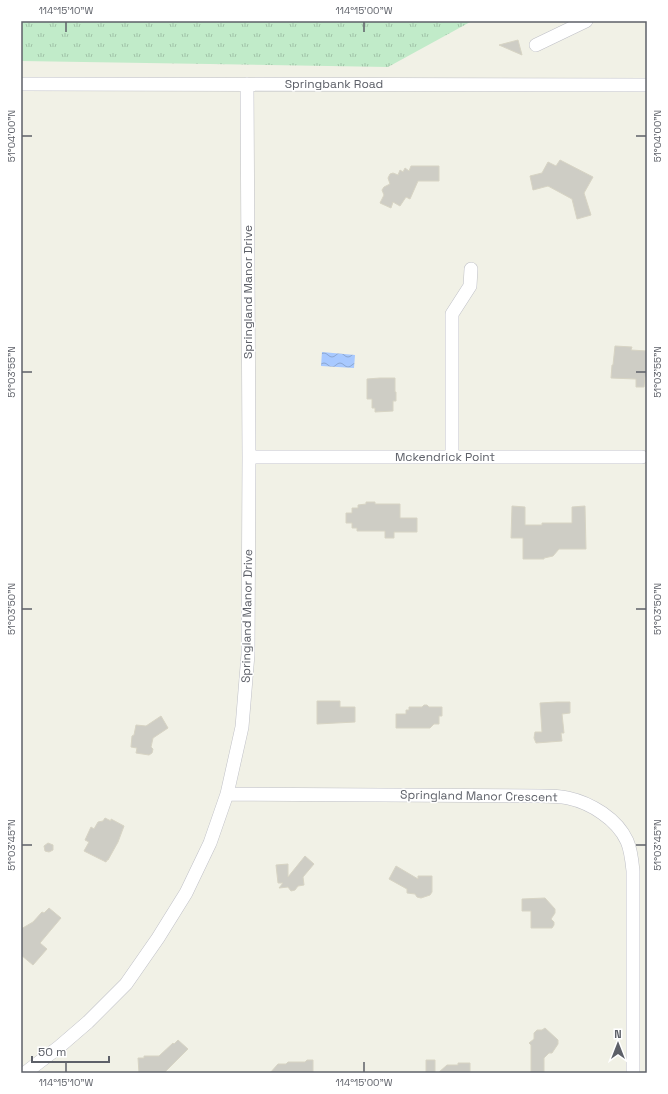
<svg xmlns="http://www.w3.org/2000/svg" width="668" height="1094" viewBox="0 0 668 1094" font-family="'Space Grotesk',sans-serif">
  <defs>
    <pattern id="grass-tufts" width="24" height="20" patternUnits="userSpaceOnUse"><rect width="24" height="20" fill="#c1ebc9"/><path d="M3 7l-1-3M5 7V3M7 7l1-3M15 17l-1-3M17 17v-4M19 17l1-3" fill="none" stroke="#a0c2a7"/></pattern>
    <pattern id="water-waves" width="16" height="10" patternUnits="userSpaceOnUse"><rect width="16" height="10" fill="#a8c9ff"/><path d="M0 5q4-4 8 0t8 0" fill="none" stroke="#8ca7d2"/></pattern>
  </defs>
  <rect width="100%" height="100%" fill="#f1f1e6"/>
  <path fill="url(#grass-tufts)" d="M 21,21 L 472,21 L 388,67 L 21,61 Z"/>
  <path fill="url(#water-waves)" d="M 322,352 L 355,355 L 354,368 L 321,366 Z"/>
  <path fill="#cecdc5" stroke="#d7d4c4" d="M 518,40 L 522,55 L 499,45 Z
    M 560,160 L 593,177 L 584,193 L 591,215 L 577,219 L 572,199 L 548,186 L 533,190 L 530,176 L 542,173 L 548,162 L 556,166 Z
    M 411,166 L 439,166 L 439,181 L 418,181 L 410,199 L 406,197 L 400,206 L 393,202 L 391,208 L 380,203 L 384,195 L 382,190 L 384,187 L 390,184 L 388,178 L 390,174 L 393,173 L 398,175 L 400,170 L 403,172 L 405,168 L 409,171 Z
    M 615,346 L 632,347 L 631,350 L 647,351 L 647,375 L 646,376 L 645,376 L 644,387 L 636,387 L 636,379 L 611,378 L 612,365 L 613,365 Z
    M 380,378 L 395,378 L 395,392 L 396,392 L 396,401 L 393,401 L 393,411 L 375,412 L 375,408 L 372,408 L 372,399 L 367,399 L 367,379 Z
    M 366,502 L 375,502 L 375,504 L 400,504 L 400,518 L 417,518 L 417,532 L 394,532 L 394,538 L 385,538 L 385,531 L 357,531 L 357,528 L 352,528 L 352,523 L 346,523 L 346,513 L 352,513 L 352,508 L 358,508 L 358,505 L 366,504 Z
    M 512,506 L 525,507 L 525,525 L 542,525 L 542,523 L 572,523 L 572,507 L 585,506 L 586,549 L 559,549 L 553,556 L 544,558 L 544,559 L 523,559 L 523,538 L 511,538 Z
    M 317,701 L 340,701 L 340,707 L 355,707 L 355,722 L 317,724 Z
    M 557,702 L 570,702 L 570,713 L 562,714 L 564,733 L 561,733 L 562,741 L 536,743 L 534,738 L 535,732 L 542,732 L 540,703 Z
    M 424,705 L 427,705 L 429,707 L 442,707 L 442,716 L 439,716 L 439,724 L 434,724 L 430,728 L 396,728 L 396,714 L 406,714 L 406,710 L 409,710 L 409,707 L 422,707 Z
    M 161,716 L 168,728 L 153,738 L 151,747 L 153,749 L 152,753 L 149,755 L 136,753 L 137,748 L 131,747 L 132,736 L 134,735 L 136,725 L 146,726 Z
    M 105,818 L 111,821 L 111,819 L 124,826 L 118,842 L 108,860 L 107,860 L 106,862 L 84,851 L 89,842 L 85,840 L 91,827 L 94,829 L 98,822 L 103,821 Z
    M 48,843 L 53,845 L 53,850 L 49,852 L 45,851 L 44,846 Z
    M 305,856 L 314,864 L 303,877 L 304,885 L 298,886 L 295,890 L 291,891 L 288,887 L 279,888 L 283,883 L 278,883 L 276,865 L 288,864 L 288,877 Z
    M 396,866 L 418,879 L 418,876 L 432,876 L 432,892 L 430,895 L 421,898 L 417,897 L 415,894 L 407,893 L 407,889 L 389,879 Z
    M 545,898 L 555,909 L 555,913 L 551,919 L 554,922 L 554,925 L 552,928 L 531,928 L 531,911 L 522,911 L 522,899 Z
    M 49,908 L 61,918 L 40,943 L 47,949 L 33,965 L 21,955 L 21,929 L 33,922 L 42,912 L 44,913 Z
    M 545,1028 L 558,1040 L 558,1044 L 552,1053 L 549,1053 L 544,1058 L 544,1073 L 531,1073 L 531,1045 L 529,1043 L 534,1039 L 534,1033 L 537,1030 L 542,1030 Z
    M 178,1040 L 188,1049 L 164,1073 L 139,1073 L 138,1058 L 144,1058 L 144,1056 L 159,1056 L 173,1043 L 174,1044 Z
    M 307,1060 L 313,1060 L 313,1073 L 270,1073 L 278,1064 L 286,1064 L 288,1062 L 305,1062 Z
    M 426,1060 L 435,1060 L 435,1073 L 426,1073 Z
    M 458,1063 L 470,1063 L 470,1073 L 438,1073 L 447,1065 L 458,1065 Z"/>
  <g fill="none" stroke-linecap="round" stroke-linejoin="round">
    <defs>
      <path id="minor" d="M 536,45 L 586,21
        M 21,84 L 647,85
        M 249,457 L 642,457
        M 452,457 L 452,314 L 470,286 L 471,269
        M 227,794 L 540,796 C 549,796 559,796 568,798 C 591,803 617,819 627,841 C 631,850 632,861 633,871 L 633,1073
        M 25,1073 L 59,1047 L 88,1022 L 126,984 L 158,938 L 186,893 L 210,843 L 227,794 L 242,727 L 248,654 L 249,457 L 247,84"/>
    </defs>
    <use href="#minor" stroke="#bebfc6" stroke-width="14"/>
    <use href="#minor" stroke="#fff" stroke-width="13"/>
  </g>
  <path fill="none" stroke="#5d6068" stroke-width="1.5" d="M 66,22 L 66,32M 364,22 L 364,32M 22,136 L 32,136M 636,136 L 646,136M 22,372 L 32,372M 636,372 L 646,372M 22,609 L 32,609M 636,609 L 646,609M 22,845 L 32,845M 636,845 L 646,845M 66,1062 L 66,1072M 364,1062 L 364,1072"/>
  <g text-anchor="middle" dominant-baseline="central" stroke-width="3" stroke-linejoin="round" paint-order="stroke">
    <g font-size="12" fill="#5d6068" stroke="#fff">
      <text x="334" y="84">Springbank Road</text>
      <text transform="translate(248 292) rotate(-90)">Springland Manor Drive</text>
      <text x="445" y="457">Mckendrick Point</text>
      <text transform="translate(247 616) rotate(-89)">Springland Manor Drive</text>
      <text transform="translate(479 796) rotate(1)">Springland Manor Crescent</text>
    </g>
  </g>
  <rect width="668" height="1094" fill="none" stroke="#ffffff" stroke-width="44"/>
  <g transform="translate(618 1044)" stroke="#ffffff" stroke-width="3" paint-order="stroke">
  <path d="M0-3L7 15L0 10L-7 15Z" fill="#5d6068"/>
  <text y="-6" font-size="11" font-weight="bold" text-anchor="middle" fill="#5d6068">N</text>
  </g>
  <path d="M32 1056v6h77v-6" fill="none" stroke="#5d6068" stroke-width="2"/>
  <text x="38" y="1056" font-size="12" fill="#5d6068" stroke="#ffffff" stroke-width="3" paint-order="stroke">50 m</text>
  <rect x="22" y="22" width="624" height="1050" fill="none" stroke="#5d6068" stroke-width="1.5"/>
  <g font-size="10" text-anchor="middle" fill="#5d6068">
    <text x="66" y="14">114°15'10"W</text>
    <text x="364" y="14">114°15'00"W</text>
    <text transform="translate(11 136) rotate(-90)" y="4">51°04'00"N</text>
    <text transform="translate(657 136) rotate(-90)" y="4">51°04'00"N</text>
    <text transform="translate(11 372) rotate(-90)" y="4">51°03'55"N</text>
    <text transform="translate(657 372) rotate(-90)" y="4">51°03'55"N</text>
    <text transform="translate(11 609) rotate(-90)" y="4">51°03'50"N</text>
    <text transform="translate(657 609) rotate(-90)" y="4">51°03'50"N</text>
    <text transform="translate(11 845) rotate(-90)" y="4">51°03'45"N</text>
    <text transform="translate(657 845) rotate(-90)" y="4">51°03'45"N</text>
    <text x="66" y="1086">114°15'10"W</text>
    <text x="364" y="1086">114°15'00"W</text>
  </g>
</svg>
